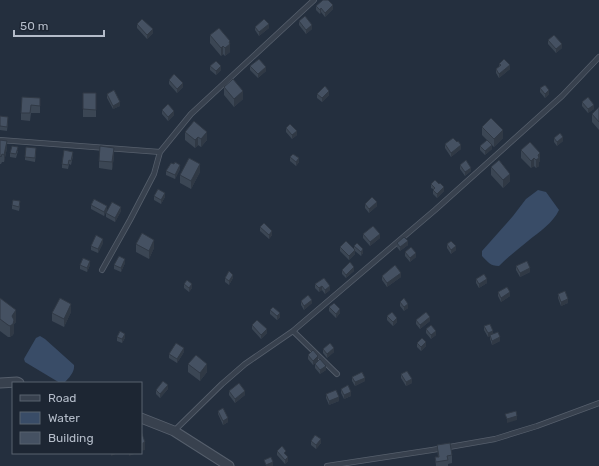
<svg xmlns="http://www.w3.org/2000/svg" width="599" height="466" viewBox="0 0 599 466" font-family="Rubik,sans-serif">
  <rect width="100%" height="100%" fill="#242f3e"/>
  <path fill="#394c67" d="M 538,190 L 546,192 L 559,210 C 553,223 539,232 528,241 C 518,249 508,257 499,266 C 490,266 488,262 482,256 L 482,251 L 513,216 L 526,199 Z
    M 40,336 L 45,339 L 74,365 C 75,372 69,378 64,383 L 60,383 L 25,362 L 24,359 L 25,357 L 36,338 Z"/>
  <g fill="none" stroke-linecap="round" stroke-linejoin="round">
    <defs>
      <path id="lane" d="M 0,140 L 160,152 L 191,114 L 314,0
        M 102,270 L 130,220 L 154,174 L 160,152
        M 293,331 L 337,374
        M 174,431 L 222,384 L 245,364 L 293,331 L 435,210 L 562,96 L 599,57
        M 327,466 L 432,450 L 495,439 L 537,426 L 599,403"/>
      <path id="street" d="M 0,383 L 17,382 L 19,383
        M 141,418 L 174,431 L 229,466"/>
    </defs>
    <use href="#lane" stroke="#565f6c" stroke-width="6"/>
    <use href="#street" stroke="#565f6c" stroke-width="11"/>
    <use href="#lane" stroke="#38414e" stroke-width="4.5"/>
    <use href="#street" stroke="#38414e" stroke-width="9"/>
  </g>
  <path fill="#3b4654" d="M 316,6 L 333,9 L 325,17 L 321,12 L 320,14 L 316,10 Z
    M 299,21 L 312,29 L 306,34 L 299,25 Z
    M 137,24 L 153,33 L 147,39 L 137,28 Z
    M 255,27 L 269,28 L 259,36 L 255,30 Z
    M 210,35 L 230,41 L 230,52 L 225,56 L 223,54 L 221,56 L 210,43 Z
    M 548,40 L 562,48 L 556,53 L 548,44 Z
    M 499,64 L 510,69 L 499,78 L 496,73 L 496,69 L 499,67 Z
    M 210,66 L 221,70 L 216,75 L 210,70 Z
    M 250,66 L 266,71 L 258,78 L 250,70 Z
    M 169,80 L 183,87 L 177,93 L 169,84 Z
    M 224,87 L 243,99 L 234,107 L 224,95 Z
    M 540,88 L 549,94 L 545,98 L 540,92 Z
    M 107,94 L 120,106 L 113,109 L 107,98 Z
    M 317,94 L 329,95 L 322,102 L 317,98 Z
    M 40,98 L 40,113 L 31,113 L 30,121 L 21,120 L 21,113 Z
    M 96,101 L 96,117 L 83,117 L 83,109 Z
    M 582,102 L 594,109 L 588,113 L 582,106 Z
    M 599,107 L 599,130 L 592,122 L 592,114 Z
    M 162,110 L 174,115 L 168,121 L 162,114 Z
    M 0,116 L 8,121 L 7,131 L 0,130 Z
    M 482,127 L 503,138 L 494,147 L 482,135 Z
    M 286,128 L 297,135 L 292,139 L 286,132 Z
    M 185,132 L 207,140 L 201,147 L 198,145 L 195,148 L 185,140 Z
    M 554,138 L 563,141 L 557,146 L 554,142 Z
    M 0,140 L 7,148 L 4,162 L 2,162 L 1,164 L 0,164 Z
    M 445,144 L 461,149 L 451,157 L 445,148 Z
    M 480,146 L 492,149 L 485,155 L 480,150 Z
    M 521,150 L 540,161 L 539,162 L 539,166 L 536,168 L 534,166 L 531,168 L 521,158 Z
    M 18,151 L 16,158 L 10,157 L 10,153 Z
    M 36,152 L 35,162 L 25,160 L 25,157 Z
    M 73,156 L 71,165 L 69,164 L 68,169 L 62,168 L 62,164 Z
    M 114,156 L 112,170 L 99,168 L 99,161 Z
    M 290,157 L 299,162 L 296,166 L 290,161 Z
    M 460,165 L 471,171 L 465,176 L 460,169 Z
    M 491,167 L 510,181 L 503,188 L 491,175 Z
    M 180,169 L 175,179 L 166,175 L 166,171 Z
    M 200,172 L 191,189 L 180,183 L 180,175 Z
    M 431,184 L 444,191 L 437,198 L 433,194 L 433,189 L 431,188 Z
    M 154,196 L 165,197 L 161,204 L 154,200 Z
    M 365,204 L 377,206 L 369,213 L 365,208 Z
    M 12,205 L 20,205 L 19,211 L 12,209 Z
    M 91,205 L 107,210 L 104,216 L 91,209 Z
    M 121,211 L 115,222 L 106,217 L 106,213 Z
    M 260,227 L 272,235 L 269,239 L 260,231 Z
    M 363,234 L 380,238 L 370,246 L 363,238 Z
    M 103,243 L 98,253 L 91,250 L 91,246 Z
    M 397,243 L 408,245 L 400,251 L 397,247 Z
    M 136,244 L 154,248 L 149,259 L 136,252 Z
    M 447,244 L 456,250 L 451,254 L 447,248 Z
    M 354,246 L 363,253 L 361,256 L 355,251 L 355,254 L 349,260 L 340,251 L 340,247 L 354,249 Z
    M 405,252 L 416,257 L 410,262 L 405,256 Z
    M 125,263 L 121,272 L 114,269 L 114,265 Z
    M 80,265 L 90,265 L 87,272 L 80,269 Z
    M 516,266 L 530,272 L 520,277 L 516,270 Z
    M 342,270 L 354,271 L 346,278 L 342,274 Z
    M 382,276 L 401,277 L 387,287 L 382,280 Z
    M 225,278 L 233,278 L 229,285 L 225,282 Z
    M 324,278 L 330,290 L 325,294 L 322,290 L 319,292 L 315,288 L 315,284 Z
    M 476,279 L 487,283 L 479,288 L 476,283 Z
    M 184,284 L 192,288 L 189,292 L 184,288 Z
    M 498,292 L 510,296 L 501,302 L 498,296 Z
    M 558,294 L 568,303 L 561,306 L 558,298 Z
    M 0,298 L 16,322 L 14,324 L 14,332 L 13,335 L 10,337 L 8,337 L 0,331 Z
    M 301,301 L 312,303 L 304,310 L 301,305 Z
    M 400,302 L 408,308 L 404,311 L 400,306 Z
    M 329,307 L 340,313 L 336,318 L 329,311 Z
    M 270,310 L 280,317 L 277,320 L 270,314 Z
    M 71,312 L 64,327 L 52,321 L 52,313 Z
    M 387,316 L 397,322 L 393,326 L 387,320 Z
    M 416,320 L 430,321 L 420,329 L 416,324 Z
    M 252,325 L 267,333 L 261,339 L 252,329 Z
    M 484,326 L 493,334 L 500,341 L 492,345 L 490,339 L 490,336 L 488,337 L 484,330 Z
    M 426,329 L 436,335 L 431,339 L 426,333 Z
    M 117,337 L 125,338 L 122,343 L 117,341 Z
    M 417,343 L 426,346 L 421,351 L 417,347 Z
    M 323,349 L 334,352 L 327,358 L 323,353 Z
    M 184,352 L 177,363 L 169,358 L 169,354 Z
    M 308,355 L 318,360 L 313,365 L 308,359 Z
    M 188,364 L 207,372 L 200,381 L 188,372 Z
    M 315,364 L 326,370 L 320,374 L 315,368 Z
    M 401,374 L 412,383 L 406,386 L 401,378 Z
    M 352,377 L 365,381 L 355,386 L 352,381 Z
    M 168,389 L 160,398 L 156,394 L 156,390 Z
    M 341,389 L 351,396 L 344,399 L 341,393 Z
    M 229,391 L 245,395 L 235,403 L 229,395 Z
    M 326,394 L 339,401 L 329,405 L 326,398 Z
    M 218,411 L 228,422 L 223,425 L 218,414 Z
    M 311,441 L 321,443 L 316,449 L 311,445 Z
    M 437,445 L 452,455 L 452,463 L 448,464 L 448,466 L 436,466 L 435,457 L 438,457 Z
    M 277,451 L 286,455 L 288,461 L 285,464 L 277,455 Z"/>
  <path fill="#303945" d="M 333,5 L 333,9 L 325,17 L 325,13 Z
    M 321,8 L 321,12 L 320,14 L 320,10 Z
    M 269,24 L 269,28 L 259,36 L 259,32 Z
    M 312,25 L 312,29 L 306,34 L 306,30 Z
    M 153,29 L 153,33 L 147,39 L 147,35 Z
    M 230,41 L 230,52 L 225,56 L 225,48 L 229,42 Z
    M 562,44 L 562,48 L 556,53 L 556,49 Z
    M 223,46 L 223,54 L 221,56 L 221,48 Z
    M 510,65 L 510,69 L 499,78 L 499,74 Z
    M 221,66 L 221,70 L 216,75 L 216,71 Z
    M 266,67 L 266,71 L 258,78 L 258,74 Z
    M 183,83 L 183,87 L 177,93 L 177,89 Z
    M 549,90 L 549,94 L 545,98 L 545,94 Z
    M 243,91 L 243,99 L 234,107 L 234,99 Z
    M 329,91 L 329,95 L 322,102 L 322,98 Z
    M 120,102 L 120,106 L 113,109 L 113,106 Z
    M 594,105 L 594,109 L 588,113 L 588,109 Z
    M 174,111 L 174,115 L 168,121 L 168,117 Z
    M 503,130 L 503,138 L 494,147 L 494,139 Z
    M 297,131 L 297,135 L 292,139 L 292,135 Z
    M 207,132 L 207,140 L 201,147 L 201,139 Z
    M 198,137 L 198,145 L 195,148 L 195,140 Z
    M 563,137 L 563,141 L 557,146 L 557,142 Z
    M 7,141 L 7,148 L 4,162 L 4,155 Z
    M 461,145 L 461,149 L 451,157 L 451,153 Z
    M 492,145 L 492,149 L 485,155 L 485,151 Z
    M 114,148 L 114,156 L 112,170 L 112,162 Z
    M 540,153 L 540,161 L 539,162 L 539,166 L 536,168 L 536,160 L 538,155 Z
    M 299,158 L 299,162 L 296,166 L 296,162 Z
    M 534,158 L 534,166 L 531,168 L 531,161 Z
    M 200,164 L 200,172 L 191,189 L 191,181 Z
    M 180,165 L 180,169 L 175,179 L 175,175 Z
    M 471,168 L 471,171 L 465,176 L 465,172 Z
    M 510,174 L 510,181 L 503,188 L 503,180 Z
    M 444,187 L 444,191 L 437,198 L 437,194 Z
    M 165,193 L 165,197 L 161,204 L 161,200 Z
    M 377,202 L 377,206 L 369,213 L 369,209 Z
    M 107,206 L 107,210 L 104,216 L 104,212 Z
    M 121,207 L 121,211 L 115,222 L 115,218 Z
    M 272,231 L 272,235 L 269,239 L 269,235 Z
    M 380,234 L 380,238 L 370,246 L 370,242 Z
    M 103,239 L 103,243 L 98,253 L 98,249 Z
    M 154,240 L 154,248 L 149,259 L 149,251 Z
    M 408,241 L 408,245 L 400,251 L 400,247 Z
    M 456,246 L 456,250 L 451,254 L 451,250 Z
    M 363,249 L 363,253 L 361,256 L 361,252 Z
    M 355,250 L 355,254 L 349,260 L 349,256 Z
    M 416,253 L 416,257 L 410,262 L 410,258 Z
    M 125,259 L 125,263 L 121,272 L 121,268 Z
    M 90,261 L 90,265 L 87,272 L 87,268 Z
    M 354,267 L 354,271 L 346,278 L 346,275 Z
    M 530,268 L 530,272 L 520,277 L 520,273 Z
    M 401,273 L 401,277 L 387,287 L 387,283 Z
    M 233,275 L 233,278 L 229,285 L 229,281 Z
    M 487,279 L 487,283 L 479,288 L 479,284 Z
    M 192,284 L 192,288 L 189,292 L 189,288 Z
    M 322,286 L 322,290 L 319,292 L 319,288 Z
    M 330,286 L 330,290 L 325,294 L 325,290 Z
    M 510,292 L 510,296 L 501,302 L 501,298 Z
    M 568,299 L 568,303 L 561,306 L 561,302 Z
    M 312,300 L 312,303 L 304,310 L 304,306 Z
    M 71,304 L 71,312 L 64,327 L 64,319 Z
    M 408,304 L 408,308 L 404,311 L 404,307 Z
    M 340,309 L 340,313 L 336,318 L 336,314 Z
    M 16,310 L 16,322 L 14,324 L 14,332 L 13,335 L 10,337 L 10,326 L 12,316 Z
    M 280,313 L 280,317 L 277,320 L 277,316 Z
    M 430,317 L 430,321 L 420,329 L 420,325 Z
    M 397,318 L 397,322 L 393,326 L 393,322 Z
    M 267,329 L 267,333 L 261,339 L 261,335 Z
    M 436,331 L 436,335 L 431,339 L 431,335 Z
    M 493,331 L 493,335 L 488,337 L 488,333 Z
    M 125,334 L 125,338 L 122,343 L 122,339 Z
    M 500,337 L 500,341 L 492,345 L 492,341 Z
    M 426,342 L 426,346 L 421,351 L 421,347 Z
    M 184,348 L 184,352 L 177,363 L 177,359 Z
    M 334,348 L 334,352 L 327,358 L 327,354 Z
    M 318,356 L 318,360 L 313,365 L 313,361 Z
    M 207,364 L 207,372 L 200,381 L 200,373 Z
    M 326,366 L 326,370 L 320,374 L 320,370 Z
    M 365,378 L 365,381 L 355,386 L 355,382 Z
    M 412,379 L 412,383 L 406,386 L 406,382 Z
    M 168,385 L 168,389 L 160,398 L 160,394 Z
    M 245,391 L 245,395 L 235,403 L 235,399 Z
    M 351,392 L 351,396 L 344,399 L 344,395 Z
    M 339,397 L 339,401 L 329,405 L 329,401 Z
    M 517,416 L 517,420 L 507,423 L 507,419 Z
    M 228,418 L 228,422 L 223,425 L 223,421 Z
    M 321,439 L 321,443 L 316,449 L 316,445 Z
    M 145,442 L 145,450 L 141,451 L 141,444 Z
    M 111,453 L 118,453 L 111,456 Z
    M 129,453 L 137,453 L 129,456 Z
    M 288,457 L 288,461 L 285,464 L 285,460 Z
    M 273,462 L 273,466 L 266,466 L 266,465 Z"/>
  <path fill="#455162" stroke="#303945" d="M 323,0 L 328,0 L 333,5 L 325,13 L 321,8 L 320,10 L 316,6 Z
    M 305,16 L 312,25 L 306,30 L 299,21 Z
    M 142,19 L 153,29 L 147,35 L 137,24 Z
    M 264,19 L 269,24 L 259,32 L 255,27 Z
    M 219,28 L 230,41 L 229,42 L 230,44 L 225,48 L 223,46 L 221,48 L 210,35 Z
    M 554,35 L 562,44 L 556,49 L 548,40 Z
    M 259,59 L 266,67 L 258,74 L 250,66 Z
    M 504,59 L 510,65 L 499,74 L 496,69 L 501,65 L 499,64 Z
    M 216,61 L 221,66 L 216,71 L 210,66 Z
    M 174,74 L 183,83 L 177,89 L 169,80 Z
    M 233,79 L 243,91 L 234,99 L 224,87 Z
    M 545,85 L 549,90 L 545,94 L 540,88 Z
    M 325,86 L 329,91 L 322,98 L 317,94 Z
    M 114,90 L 120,102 L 113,106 L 107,94 Z
    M 83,93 L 96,93 L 96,110 L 83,109 Z
    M 22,97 L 40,98 L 40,106 L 31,105 L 30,113 L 21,113 Z
    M 588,97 L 594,105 L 588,109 L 582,102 Z
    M 168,104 L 174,111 L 168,117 L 162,110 Z
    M 599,107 L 599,122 L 592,114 Z
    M 0,116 L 8,117 L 7,127 L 0,126 Z
    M 491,118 L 503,130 L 494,139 L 482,127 Z
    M 194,121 L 207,132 L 201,139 L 198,137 L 195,140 L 185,132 Z
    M 290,124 L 297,131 L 292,135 L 286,128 Z
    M 560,133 L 563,137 L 557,142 L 554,138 Z
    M 453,138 L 457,142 L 458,141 L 461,145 L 451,153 L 445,144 Z
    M 0,140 L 7,141 L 4,155 L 2,154 L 1,157 L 0,156 Z
    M 487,140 L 492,145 L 485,151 L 480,146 Z
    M 530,142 L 540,153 L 538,155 L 539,158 L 536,160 L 534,158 L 531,161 L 521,150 Z
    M 12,146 L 18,147 L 16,154 L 10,153 Z
    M 100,146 L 114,148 L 112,162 L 99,161 Z
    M 26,147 L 36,148 L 35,158 L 25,157 Z
    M 64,150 L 73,152 L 71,161 L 69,160 L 68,165 L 62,164 Z
    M 293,154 L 299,158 L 296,162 L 290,157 Z
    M 189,158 L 200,164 L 191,181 L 180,175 Z
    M 466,160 L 471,168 L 465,172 L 460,165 Z
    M 499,160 L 510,174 L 503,180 L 491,167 Z
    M 175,162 L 180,165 L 175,175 L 166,171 L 171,163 L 174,164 Z
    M 435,180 L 439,184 L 440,183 L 444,187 L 437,194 L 433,190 L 435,188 L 431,184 Z
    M 158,189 L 165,193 L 161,200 L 154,196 Z
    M 372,197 L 377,202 L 369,209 L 365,204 Z
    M 94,199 L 107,206 L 104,212 L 91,205 Z
    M 13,200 L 20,201 L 19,207 L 12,205 Z
    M 112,202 L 121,207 L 115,218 L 106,213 Z
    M 264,223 L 272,231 L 269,235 L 260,227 Z
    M 373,226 L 380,234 L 370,242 L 363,234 Z
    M 142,233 L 154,240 L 149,251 L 136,244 Z
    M 96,235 L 103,239 L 98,249 L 91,246 Z
    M 404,237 L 408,241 L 400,247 L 397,243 Z
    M 346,241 L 355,250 L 349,256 L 340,247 Z
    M 451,241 L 456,246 L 451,250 L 447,244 Z
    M 357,243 L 363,249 L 361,252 L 354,246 Z
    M 411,247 L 416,253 L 410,258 L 405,252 Z
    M 119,256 L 125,259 L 121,268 L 114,265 Z
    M 83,258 L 90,261 L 87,268 L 80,265 Z
    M 527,261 L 530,268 L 520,273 L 516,266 Z
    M 350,262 L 354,267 L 346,275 L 342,270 Z
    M 395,265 L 401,273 L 387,283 L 382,276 Z
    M 229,271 L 233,275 L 229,281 L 225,278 Z
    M 484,274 L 487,279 L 479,284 L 476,279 Z
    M 324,278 L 330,286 L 325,290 L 322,286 L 319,288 L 315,284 Z
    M 187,280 L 192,284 L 189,288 L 184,284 Z
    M 507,287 L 510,292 L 501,298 L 498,292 Z
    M 565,291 L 568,299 L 561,302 L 558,294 Z
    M 308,295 L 312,300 L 304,306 L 301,301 Z
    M 0,298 L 16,310 L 12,316 L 14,320 L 13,324 L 10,326 L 8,325 L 0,319 Z
    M 60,298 L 71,304 L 64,319 L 52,313 Z
    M 404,298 L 408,304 L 404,307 L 400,302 Z
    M 334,303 L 340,309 L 336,314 L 329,307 Z
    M 273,307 L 280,313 L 277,316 L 270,310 Z
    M 392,312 L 397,318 L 393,322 L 387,316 Z
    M 426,312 L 430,317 L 420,325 L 416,320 Z
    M 257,320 L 267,329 L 261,335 L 252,325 Z
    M 490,324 L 493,331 L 488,333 L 484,326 Z
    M 431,325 L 436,331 L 431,335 L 426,329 Z
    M 120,331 L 125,334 L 122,339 L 117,337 Z
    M 498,332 L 500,337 L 492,341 L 490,335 Z
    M 422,338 L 426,342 L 421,347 L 417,343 Z
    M 176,343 L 184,348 L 177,359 L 169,354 Z
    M 330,343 L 334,348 L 327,354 L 323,349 Z
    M 313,350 L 318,356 L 313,361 L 308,355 Z
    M 196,355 L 207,364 L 200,373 L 188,364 Z
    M 320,359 L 326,366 L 320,370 L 315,364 Z
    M 407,371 L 412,379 L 406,382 L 401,374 Z
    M 362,372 L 365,378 L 355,382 L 352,377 Z
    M 163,381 L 168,385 L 160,394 L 156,390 Z
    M 239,383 L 245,391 L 235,399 L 229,391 Z
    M 348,385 L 351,392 L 344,395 L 341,389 Z
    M 336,390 L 339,397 L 329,401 L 326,394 Z
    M 223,408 L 228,418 L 223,421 L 218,411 Z
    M 516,411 L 517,416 L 507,419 L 505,414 Z
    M 141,431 L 145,442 L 141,444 Z
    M 315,435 L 321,439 L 316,445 L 311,441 Z
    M 450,443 L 452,455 L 447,456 L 448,460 L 436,462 L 435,457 L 439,457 L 437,445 Z
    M 282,446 L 286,451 L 284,453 L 288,457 L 285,460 L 277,451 Z
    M 271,457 L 273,462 L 266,465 L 264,460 Z"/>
  <rect x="12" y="382" width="130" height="72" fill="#1d2633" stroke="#59626f"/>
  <rect x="20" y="395" width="20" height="6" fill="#38414e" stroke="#59626f"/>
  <text x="48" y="402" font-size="12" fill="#b4bcc9">Road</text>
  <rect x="20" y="412" width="20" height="12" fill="#394c67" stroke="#59626f"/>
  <text x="48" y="422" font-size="12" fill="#b4bcc9">Water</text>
  <rect x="20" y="432" width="20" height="12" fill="#455162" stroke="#59626f"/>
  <text x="48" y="442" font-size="12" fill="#b4bcc9">Building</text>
  <path d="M14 30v6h90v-6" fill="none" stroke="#b4bcc9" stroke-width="2"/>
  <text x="20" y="30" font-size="12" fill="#b4bcc9" stroke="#1d2633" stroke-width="3" paint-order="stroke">50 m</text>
</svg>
